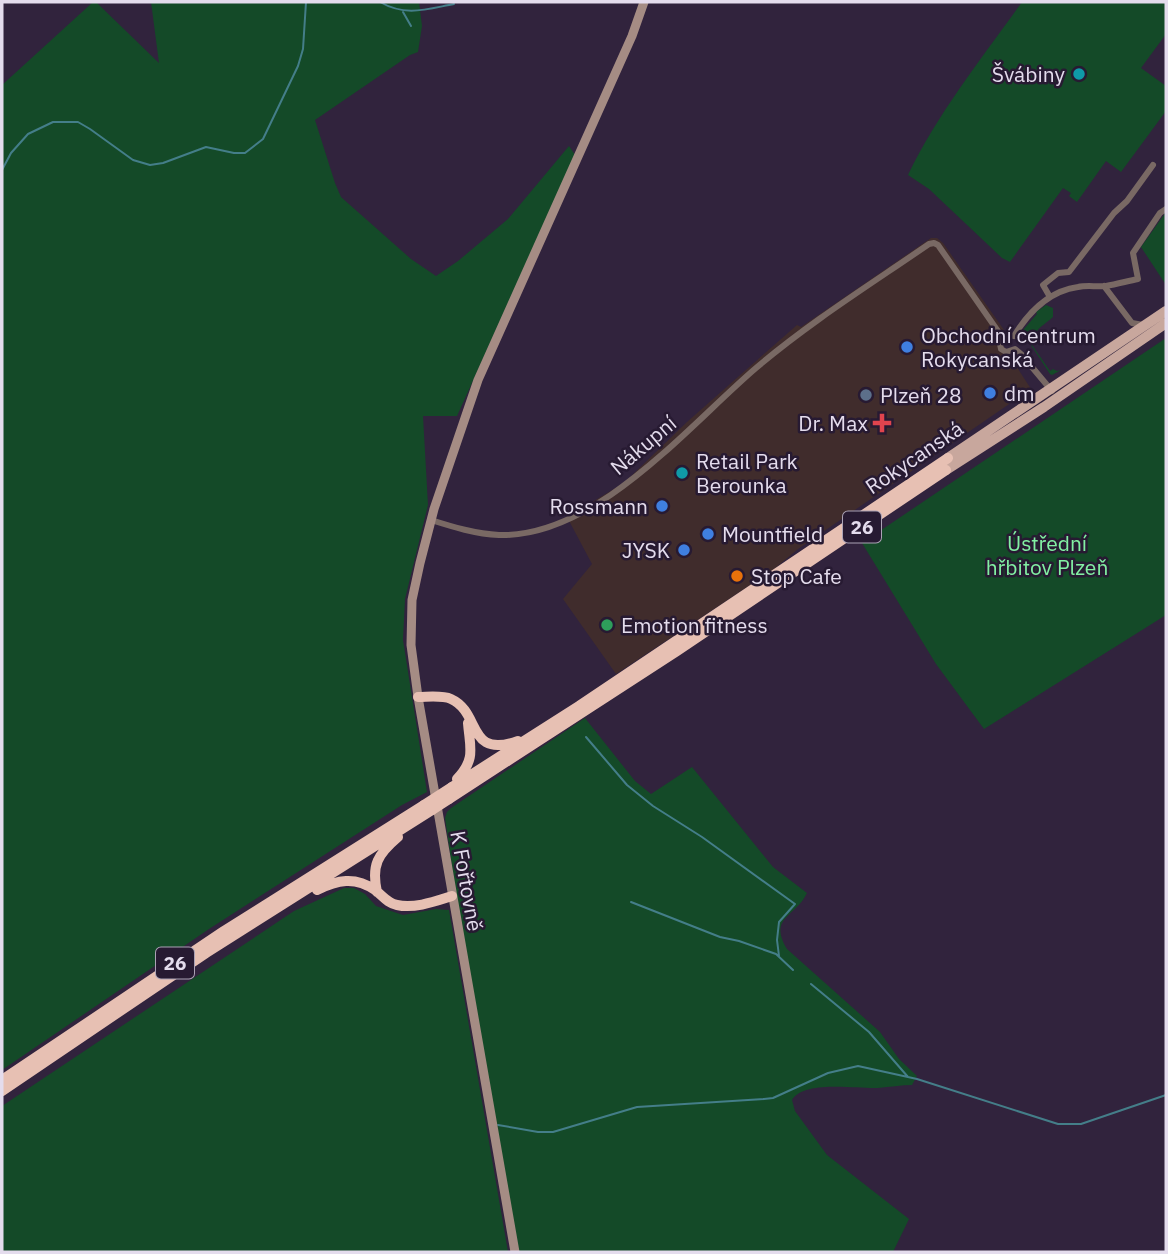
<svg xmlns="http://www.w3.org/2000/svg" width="1168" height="1254" viewBox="0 0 1168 1254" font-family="'IBM Plex Sans',sans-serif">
  <rect width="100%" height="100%" fill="#31233d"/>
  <path fill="#402c2c" d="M 931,238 L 937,238 L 943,243 L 1004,330 L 1000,341 L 1031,389 L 798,549 L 774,569 L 616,674 L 563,599 L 592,564 L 567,517 L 624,483 L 687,422 L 797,325 L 801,327 Z"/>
  <path fill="#144a28" d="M 93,2 L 96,2 L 159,63 L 151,2 L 419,2 L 422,26 L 418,52 L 410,55 L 315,120 L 335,183 L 341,197 L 411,259 L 436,276 L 458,261 L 508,219 L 569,146 L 575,155 L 457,416 L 423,416 L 428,505 L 405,599 L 403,640 L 427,792 L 402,805 L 209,929 L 2,1070 L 2,85 Z
    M 1022,2 L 1166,2 L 1166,34 L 1141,68 L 1166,86 L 1166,111 L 1121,172 L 1106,161 L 1077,202 L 1069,196 L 1071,193 L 1063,188 L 1010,262 L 1002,258 L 929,189 L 908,175 C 938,113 982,58 1022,2 Z
    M 1166,212 L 1166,285 L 1141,247 Z
    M 1046,305 L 1053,308 L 1053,317 C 1046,324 1035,328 1034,339 L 1030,342 L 1050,371 L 1053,369 L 1057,371 L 1061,370 L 1052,375 L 1050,374 L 1023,333 L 1023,330 L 1037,314 L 1036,312 Z
    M 1166,338 L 1166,615 L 984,729 L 936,664 L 862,543 Z
    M 585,718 L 635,781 L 651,794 L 692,767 L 773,867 L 807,893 C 795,918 768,917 787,949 L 880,1032 L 899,1059 L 917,1076 L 912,1085 C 901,1085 890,1087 878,1088 C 857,1089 804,1080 792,1100 L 795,1111 L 827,1155 L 909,1219 L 893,1252 L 519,1252 L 459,914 L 445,818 L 447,812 L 451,808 Z
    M 344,888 L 354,888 L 365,894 L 376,906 L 403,915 L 436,909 L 449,910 L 508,1252 L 2,1252 L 2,1106 L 294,911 Z"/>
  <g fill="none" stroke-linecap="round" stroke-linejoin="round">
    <path stroke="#447e89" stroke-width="2" d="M 380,2 C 406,17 427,9 454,4
      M 403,12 L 411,26
      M 2,170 L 11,153 L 28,134 L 53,122 L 78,122 L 90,129 L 133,160 L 150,165 L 163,163 L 206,147 L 234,153 L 245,153 L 263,139 L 298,66 L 303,49 L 306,2
      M 586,737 L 627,785 L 653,806 L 702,837 L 795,904 L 779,922 L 777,940 L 779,956
      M 631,902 L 720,937 L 739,941 L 776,954 L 793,970
      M 811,984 L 869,1032 L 908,1077
      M 498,1125 L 538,1132 L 553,1132 L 637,1107 L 764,1099 L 773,1098 L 828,1073 L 858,1066 L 917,1079 L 1058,1124 L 1081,1124 L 1166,1095"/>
    <path stroke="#796964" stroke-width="6" d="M 1104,286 L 1132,323 L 1143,325
      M 1050,297 L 1043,285 L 1058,273 L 1069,272 L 1114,213 L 1127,201 L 1153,165
      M 1014,336 C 1028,313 1049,291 1078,287 C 1087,285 1096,287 1106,286 C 1117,284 1128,281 1138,279 L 1133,253 L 1160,213 L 1166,209
      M 1014,336 L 1008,335 L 1002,337 L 1000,344 L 1001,349 L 1006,352 L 1015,349 L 1021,354 L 1052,391
      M 431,520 C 453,527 476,534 499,535 C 596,538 688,426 756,368 C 810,322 871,284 929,244 L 934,243 L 938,245 L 1002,337"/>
    <path stroke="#a58c84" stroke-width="9" d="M 515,1252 L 418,697 L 411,645 L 412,600 L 420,563 L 434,509 L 478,380 L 632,36 L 644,2"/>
    <path stroke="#c8a79d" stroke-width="10" d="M 948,458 L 1166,311
      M 946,470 L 1044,407 L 1166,323"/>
    <path stroke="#e7c0b3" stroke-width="10" d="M 418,697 C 428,697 442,695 451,699 C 482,713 466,759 518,741
      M 457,779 C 476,759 470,748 468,723
      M 452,787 L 579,706 L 948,458
      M 449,799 L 677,651 L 946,470
      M 317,890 C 337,880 355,876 375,890 C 383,896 387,903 397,905 C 415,909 436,901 452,896
      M 377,892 C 371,865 378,854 398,837
      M 2,1080 L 224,931 L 424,805
      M 2,1091 L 206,953 L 432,810"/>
    <path stroke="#e7c0b3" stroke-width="10" d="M 424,805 L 452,787
      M 432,810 L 449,799"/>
  </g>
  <g fill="#0f9aa8" stroke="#271a32" stroke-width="2.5">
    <circle cx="1079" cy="74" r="7"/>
    <circle cx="682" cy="473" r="7"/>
  </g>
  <g fill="#3f7fe0" stroke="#271a32" stroke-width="2.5">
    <circle cx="907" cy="347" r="7"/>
    <circle cx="990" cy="393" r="7"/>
    <circle cx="662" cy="506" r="7"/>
    <circle cx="708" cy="534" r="7"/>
    <circle cx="684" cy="550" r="7"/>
  </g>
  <circle fill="#5c6f8a" stroke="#271a32" stroke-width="2.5" cx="866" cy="395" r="7"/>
  <path fill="#e0444e" stroke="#271a32" stroke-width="2.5" d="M878.5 412.5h7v7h7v7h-7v7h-7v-7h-7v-7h7z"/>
  <circle fill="#e8710a" stroke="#271a32" stroke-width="2.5" cx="737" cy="576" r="7"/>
  <circle fill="#2e9e5b" stroke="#271a32" stroke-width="2.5" cx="607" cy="625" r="7"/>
  <g text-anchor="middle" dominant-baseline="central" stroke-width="5" stroke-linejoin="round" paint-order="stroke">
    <g fill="#271a32" stroke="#aba2b5" stroke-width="2">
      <rect x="843" y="511.5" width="38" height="31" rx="5"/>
      <rect x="156" y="947.5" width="38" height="31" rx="5"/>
    </g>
    <g font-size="19" font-weight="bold" fill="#e4dced">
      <text x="862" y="527">26</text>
      <text x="175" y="963">26</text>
    </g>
    <g font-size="21" fill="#e4dced" stroke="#271a32" text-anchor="start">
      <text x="1065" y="74" text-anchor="end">Švábiny</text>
      <text x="921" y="335">Obchodní centrum<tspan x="921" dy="24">Rokycanská</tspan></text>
      <text x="1004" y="393">dm</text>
      <text x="880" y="395">Plzeň 28</text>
      <text x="868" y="423" text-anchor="end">Dr. Max</text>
      <text x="696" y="461">Retail Park<tspan x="696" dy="24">Berounka</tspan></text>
      <text x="648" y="506" text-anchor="end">Rossmann</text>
      <text x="722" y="534">Mountfield</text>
      <text x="670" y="550" text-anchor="end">JYSK</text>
      <text x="751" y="576">Stop Cafe</text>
      <text x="621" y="625">Emotion fitness</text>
    </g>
    <g font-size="21" fill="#e4dced" stroke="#271a32">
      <text transform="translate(643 445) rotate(-40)">Nákupní</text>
      <text transform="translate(914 457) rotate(-34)">Rokycanská</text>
      <text transform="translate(467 881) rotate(80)">K Fořtovně</text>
    </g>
    <g font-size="21" fill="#82f0a3" stroke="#271a32">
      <text x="1047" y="543">Ústřední<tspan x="1047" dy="24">hřbitov Plzeň</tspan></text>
    </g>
  </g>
  <rect width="1168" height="1254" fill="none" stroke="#e4dced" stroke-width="7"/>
</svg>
